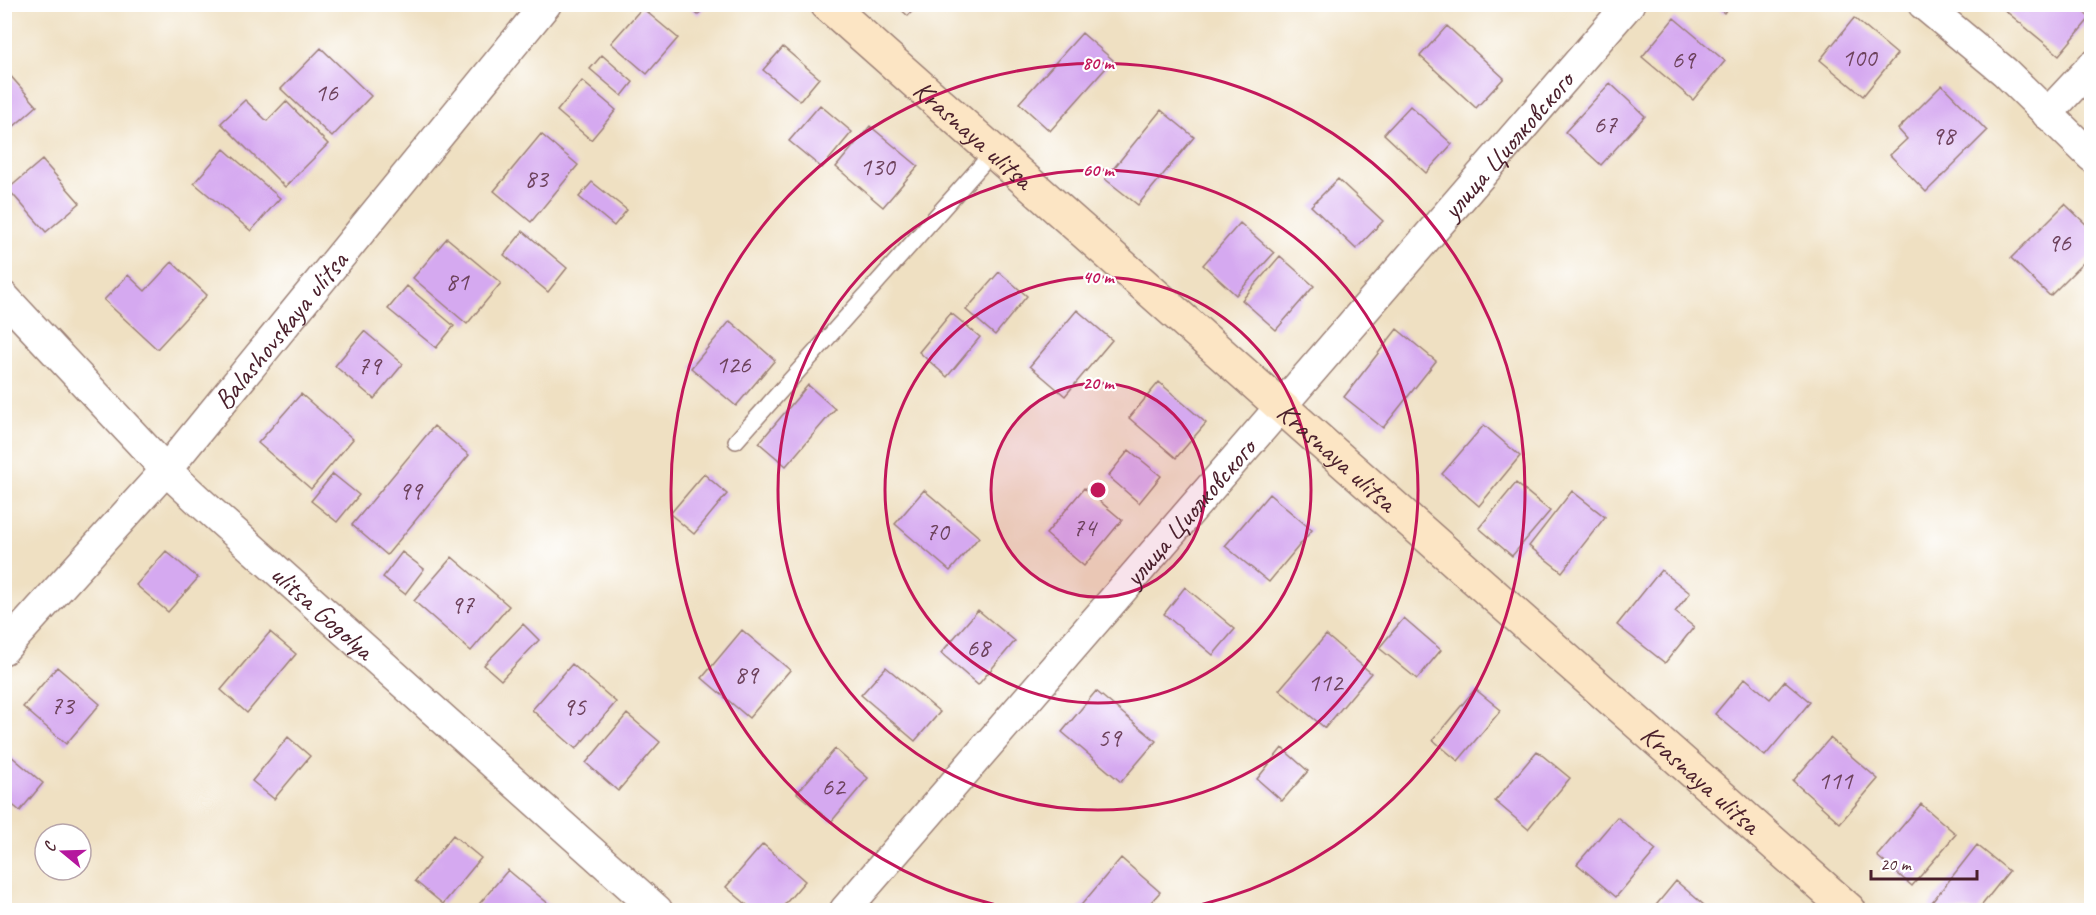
<svg xmlns="http://www.w3.org/2000/svg" width="2096" height="915" viewBox="0 0 2096 915" font-family="Caveat,sans-serif">
  <rect width="100%" height="100%" fill="#fff"/>
  <filter id="ink" filterUnits="userSpaceOnUse"><feTurbulence type="fractalNoise" baseFrequency=".0167" numOctaves="2"/><feDisplacementMap in="SourceGraphic" scale="12" xChannelSelector="R" yChannelSelector="G"/><feConvolveMatrix kernelMatrix="1 2 1 2 8 2 1 2 1" color-interpolation-filters="sRGB"/></filter>
  <filter id="wash" filterUnits="userSpaceOnUse"><feTurbulence type="fractalNoise" baseFrequency=".008" numOctaves="4" result="noise"/><feDisplacementMap in="SourceGraphic" scale="24" xChannelSelector="R" yChannelSelector="G"/><feGaussianBlur stdDeviation="1.35" result="paint"/><feColorMatrix in="noise" values="0 0 0 0 0 0 0 0 0 0 0 0 0 0 0 0 0 1.4 0 .05"/><feComposite in="paint" operator="in"/></filter>
  <g filter="url(#wash)">
    <rect width="100%" height="100%" fill="#efe0c2"/>
    <g id="blocks">
      <path fill="#d5a9f0" d="M 439,4 L 456,4 L 450,12 Z
        M 685,4 L 707,4 L 698,15 Z
        M 895,4 L 919,4 L 908,16 Z
        M 1713,4 L 1731,4 L 1724,13 Z
        M 2005,4 L 2074,4 L 2090,18 L 2059,55 L 2002,8 Z
        M 642,8 L 678,38 L 647,74 L 611,43 Z
        M 1674,18 L 1725,61 L 1693,100 L 1642,57 Z
        M 1854,18 L 1897,54 L 1863,96 L 1820,60 Z
        M 1447,26 L 1504,78 L 1476,108 L 1420,56 Z
        M 1082,33 L 1113,60 L 1050,131 L 1019,103 Z
        M 783,47 L 819,78 L 800,101 L 763,70 Z
        M 321,48 L 371,96 L 332,137 L 281,89 Z
        M 602,55 L 633,82 L 622,96 L 590,69 Z
        M 8,73 L 37,106 L 4,135 L 4,76 Z
        M 582,81 L 616,110 L 591,140 L 557,111 Z
        M 1610,83 L 1645,116 L 1601,165 L 1565,132 Z
        M 1942,85 L 1987,131 L 1926,192 L 1890,155 L 1907,139 L 1898,129 Z
        M 245,100 L 267,121 L 286,101 L 328,144 L 285,187 L 221,123 Z
        M 820,105 L 852,132 L 822,168 L 789,141 Z
        M 1410,106 L 1452,144 L 1426,173 L 1384,134 Z
        M 1161,110 L 1194,137 L 1138,205 L 1105,179 Z
        M 870,126 L 918,166 L 883,207 L 836,167 Z
        M 541,134 L 578,165 L 531,222 L 494,191 Z
        M 224,149 L 280,198 L 251,231 L 194,183 Z
        M 42,160 L 80,203 L 46,232 L 8,189 Z
        M 1338,179 L 1383,221 L 1356,249 L 1311,206 Z
        M 592,182 L 627,210 L 614,226 L 579,197 Z
        M 2065,204 L 2092,230 L 2092,254 L 2050,296 L 2011,258 Z
        M 1240,223 L 1274,253 L 1236,295 L 1203,265 Z
        M 523,231 L 567,268 L 548,292 L 504,255 Z
        M 447,238 L 501,283 L 467,324 L 413,278 Z
        M 1280,256 L 1314,286 L 1276,330 L 1242,300 Z
        M 172,262 L 207,295 L 157,349 L 104,300 L 128,275 L 145,291 Z
        M 999,272 L 1027,296 L 995,335 L 966,310 Z
        M 407,286 L 454,326 L 436,348 L 388,309 Z
        M 1077,310 L 1112,340 L 1065,396 L 1030,366 Z
        M 951,313 L 980,337 L 947,377 L 919,352 Z
        M 730,321 L 775,360 L 736,406 L 691,368 Z
        M 1397,329 L 1436,361 L 1383,428 L 1344,397 Z
        M 364,331 L 403,364 L 374,399 L 335,366 Z
        M 1159,382 L 1206,423 L 1176,458 L 1129,418 Z
        M 808,385 L 835,409 L 786,466 L 759,443 Z
        M 301,394 L 353,439 L 311,489 L 258,443 Z
        M 1484,425 L 1520,456 L 1479,506 L 1442,474 Z
        M 434,426 L 469,455 L 387,555 L 352,525 Z
        M 1129,450 L 1161,476 L 1139,503 L 1108,476 Z
        M 333,474 L 359,495 L 337,522 L 311,501 Z
        M 704,474 L 727,494 L 694,534 L 670,514 Z
        M 1516,483 L 1550,511 L 1512,556 L 1479,528 Z
        M 1084,488 L 1122,520 L 1084,566 L 1046,534 Z
        M 924,490 L 979,537 L 950,571 L 895,524 Z
        M 1572,491 L 1605,517 L 1562,572 L 1529,546 Z
        M 1269,494 L 1312,530 L 1269,582 L 1225,546 Z
        M 166,551 L 198,578 L 168,612 L 136,585 Z
        M 402,552 L 424,569 L 405,594 L 383,577 Z
        M 452,557 L 509,606 L 471,651 L 414,601 Z
        M 1661,570 L 1690,593 L 1675,612 L 1694,627 L 1665,663 L 1617,625 Z
        M 1185,587 L 1235,629 L 1213,655 L 1164,614 Z
        M 978,610 L 1015,641 L 978,685 L 941,653 Z
        M 1404,618 L 1441,650 L 1417,679 L 1379,648 Z
        M 523,624 L 539,640 L 501,680 L 484,665 Z
        M 742,630 L 790,670 L 749,718 L 702,678 Z
        M 270,632 L 296,654 L 247,713 L 221,690 Z
        M 1326,635 L 1371,673 L 1325,728 L 1279,690 Z
        M 572,664 L 616,702 L 576,749 L 532,710 Z
        M 57,667 L 100,704 L 66,744 L 23,707 Z
        M 886,667 L 940,712 L 915,741 L 861,695 Z
        M 1745,678 L 1770,699 L 1785,681 L 1810,702 L 1765,756 L 1715,714 Z
        M 1475,689 L 1501,710 L 1458,761 L 1433,740 Z
        M 1096,691 L 1156,741 L 1121,782 L 1062,732 Z
        M 627,714 L 660,742 L 618,791 L 586,763 Z
        M 288,737 L 310,756 L 274,799 L 252,781 Z
        M 1830,738 L 1878,779 L 1840,823 L 1793,781 Z
        M 1282,748 L 1308,771 L 1282,801 L 1257,779 Z
        M 835,749 L 868,778 L 831,822 L 797,793 Z
        M 4,750 L 43,783 L 20,811 L 4,798 Z
        M 1537,751 L 1570,778 L 1528,829 L 1495,801 Z
        M 1921,804 L 1956,834 L 1912,886 L 1877,856 Z
        M 1617,817 L 1656,850 L 1616,897 L 1577,864 Z
        M 453,835 L 481,858 L 443,904 L 415,881 Z
        M 763,844 L 805,881 L 780,910 L 753,910 L 726,887 Z
        M 1977,845 L 2009,871 L 1978,910 L 1934,910 L 1929,906 Z
        M 1121,858 L 1160,892 L 1144,910 L 1077,910 Z
        M 508,870 L 556,910 L 474,910 Z
        M 1676,881 L 1704,905 L 1699,910 L 1652,910 Z"/>
    </g>
  </g>
  <g filter="url(#ink)">
    <use href="#blocks" fill-opacity="0" stroke="#9c8076" stroke-width="1.5"/>
    <g fill="none" stroke-linecap="round" stroke-linejoin="round">
      <defs>
        <path id="service" d="M 736,441 L 994,151"/>
        <g id="minor">
          <path d="M 1923,4 L 2005,72 L 2092,157"/>
          <path d="M 2047,114 L 2092,66"/>
          <path id="s1" d="M 4,297 L 166,470 L 197,499 L 657,910"/>
          <path id="s2" d="M 4,649 L 166,470 L 546,4"/>
          <path id="s3" d="M 845,910 L 1629,4"/>
        </g>
        <g id="secondary">
          <path id="s4" d="M 827,4 L 1849,910"/>
        </g>
      </defs>
      <use href="#service" stroke="#9c8076" stroke-width="18"/>
      <use href="#minor" stroke="#9c8076" stroke-width="33"/>
      <use href="#secondary" stroke="#9c8076" stroke-width="36"/>
      <use href="#service" stroke="#fff" stroke-width="15"/>
      <use href="#minor" stroke="#fff" stroke-width="30"/>
      <use href="#secondary" stroke="#fce5c4" stroke-width="33"/>
    </g>
  </g>
  <circle cx="1098" cy="490" r="107" fill="#c2185b" fill-opacity=".12"/>
  <g fill="none" stroke="#c2185b" stroke-width="3">
    <circle cx="1098" cy="490" r="107"/>
    <circle cx="1098" cy="490" r="213"/>
    <circle cx="1098" cy="490" r="320"/>
    <path d="M1020 910A427 427 0 1 1 1176 910"/>
  </g>
  <g text-anchor="middle" dominant-baseline="central" stroke-width="4.5" stroke-linejoin="round" paint-order="stroke">
    <g font-size="26" fill="#6d425c">
      <text x="1859" y="57">100</text>
      <text x="1683" y="59">69</text>
      <text x="326" y="92">16</text>
      <text x="1605" y="124">67</text>
      <text x="1943" y="135">98</text>
      <text x="877" y="166">130</text>
      <text x="536" y="178">83</text>
      <text x="2059" y="242">96</text>
      <text x="457" y="281">81</text>
      <text x="733" y="364">126</text>
      <text x="369" y="365">79</text>
      <text x="410" y="490">99</text>
      <text x="1084" y="527">74</text>
      <text x="937" y="531">70</text>
      <text x="462" y="604">97</text>
      <text x="978" y="647">68</text>
      <text x="746" y="674">89</text>
      <text x="1325" y="682">112</text>
      <text x="62" y="705">73</text>
      <text x="574" y="706">95</text>
      <text x="1109" y="737">59</text>
      <text x="1835" y="780">111</text>
      <text x="833" y="786">62</text>
    </g>
    <g font-size="28" fill="#4a1f2b" stroke="#fff">
      <text stroke="none"><textPath href="#s4" startOffset="196">Krasnaya ulitsa</textPath></text>
      <text stroke="none"><textPath href="#s3" startOffset="1012">улица Циолковского</textPath></text>
      <text stroke="none"><textPath href="#s2" startOffset="422">Balashovskaya ulitsa</textPath></text>
      <text stroke="none"><textPath href="#s4" startOffset="682">Krasnaya ulitsa</textPath></text>
      <text stroke="none"><textPath href="#s3" startOffset="526">улица Циолковского</textPath></text>
      <text stroke="none"><textPath href="#s1" startOffset="448">ulitsa Gogolya</textPath></text>
      <text stroke="none"><textPath href="#s4" startOffset="1168">Krasnaya ulitsa</textPath></text>
    </g>
  </g>
  <circle cx="1098" cy="490" r="9" fill="#c2185b" stroke="#fff" stroke-width="3"/>
  <g font-size="18" text-anchor="middle" font-weight="bold" fill="#c2185b" stroke="#fff" stroke-width="4.5" stroke-linejoin="round" paint-order="stroke">
    <text x="1098" y="69">80 m</text>
    <text x="1098" y="176">60 m</text>
    <text x="1098" y="283">40 m</text>
    <text x="1098" y="389">20 m</text>
  </g>
  <rect width="2096" height="915" fill="none" stroke="#fff" stroke-width="24"/>
  <g transform="translate(63 852) rotate(289)"><circle r="28" fill="#ffffff" stroke="#b7a5aa" stroke-width="1.5"/>
  <path d="M0-4.5L10 22L0 15L-10 22Z" fill="#b5179e"/>
  <text y="-9" font-size="16" font-weight="bold" text-anchor="middle" fill="#4a1f2b">С</text>
  </g>
  <path d="M1871 870v9h106v-9" fill="none" stroke="#4a1f2b" stroke-width="3"/>
  <text x="1880" y="870" font-size="18" fill="#4a1f2b" stroke="#ffffff" stroke-width="4.5" paint-order="stroke">20 m</text>
</svg>
